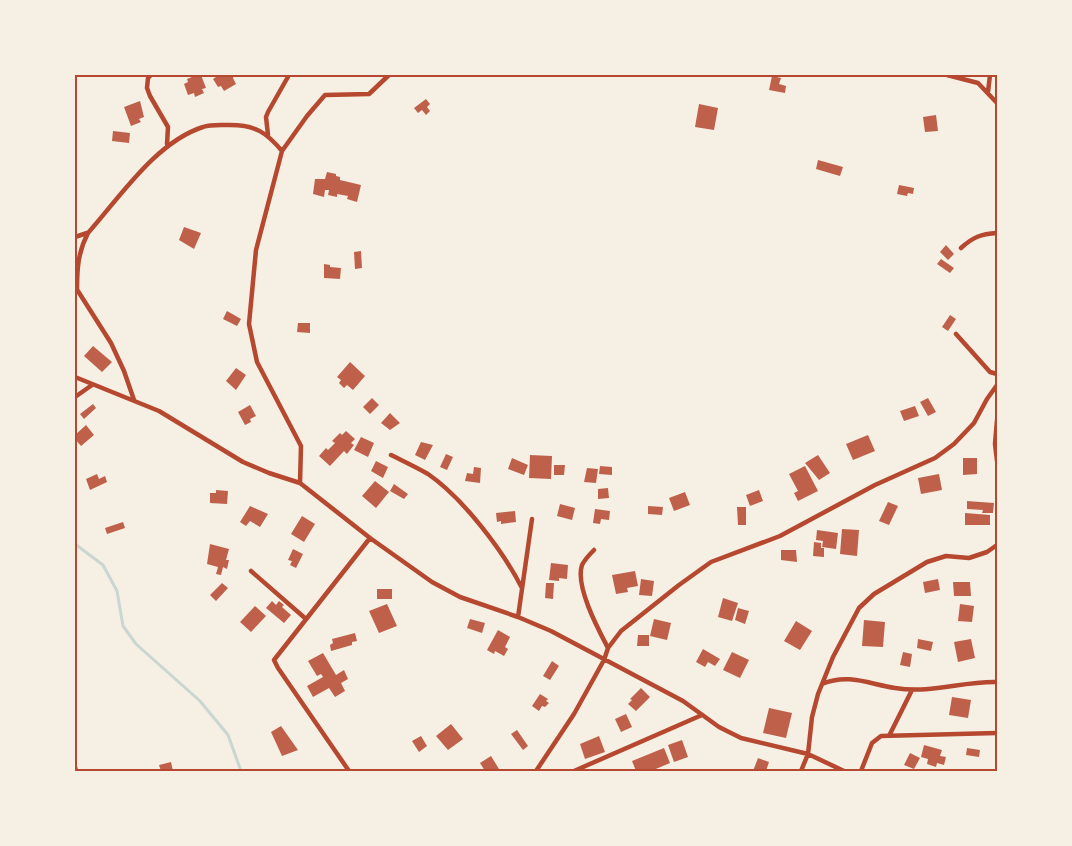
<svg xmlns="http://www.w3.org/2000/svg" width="1072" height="846" viewBox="0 0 1072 846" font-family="'Work Sans',sans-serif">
  <rect width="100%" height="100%" fill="#f6efe4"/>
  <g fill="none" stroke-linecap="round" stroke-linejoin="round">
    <path stroke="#c9d6d2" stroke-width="3" d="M 75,544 L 103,565 L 117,591 L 123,626 L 136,644 L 200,701 L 228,735 L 241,771"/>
  </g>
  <path fill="#bf614a" d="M 197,75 L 201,75 L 206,88 L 202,89 L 204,93 L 195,97 L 194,93 L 188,95 L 184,84 L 188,82 L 187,79 Z
    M 215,75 L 234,75 L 233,78 L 236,84 L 224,91 L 221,86 L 218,87 L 213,79 L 216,77 Z
    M 772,76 L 781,78 L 779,84 L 786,86 L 785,93 L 769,90 Z
    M 426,99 L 430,104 L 427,107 L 430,111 L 426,115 L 422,110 L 418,113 L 414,108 Z
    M 140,101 L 144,117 L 139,119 L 141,122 L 131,126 L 124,107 Z
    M 699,104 L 718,108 L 714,130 L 695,127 Z
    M 936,115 L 938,131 L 925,132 L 923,117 Z
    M 113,131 L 130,133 L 129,143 L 112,141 Z
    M 818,160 L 843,167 L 840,176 L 816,169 Z
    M 327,172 L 336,174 L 336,176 L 340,177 L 340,180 L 361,185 L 357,202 L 347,199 L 348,196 L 337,194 L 337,197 L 328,195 L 329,190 L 325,190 L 324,197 L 313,194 L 315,179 L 325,179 Z
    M 899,185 L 914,188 L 913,194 L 908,193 L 907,196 L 897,194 Z
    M 184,227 L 201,233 L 194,249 L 179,240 Z
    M 946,245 L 954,254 L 948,260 L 940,252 Z
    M 361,251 L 362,268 L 355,269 L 354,252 Z
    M 941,259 L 954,268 L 950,273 L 937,264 Z
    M 324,264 L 330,265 L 330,267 L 341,268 L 340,279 L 324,278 Z
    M 227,311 L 241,319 L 237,326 L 223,319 Z
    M 950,315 L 956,319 L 948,331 L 942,327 Z
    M 298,323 L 310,323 L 310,333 L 297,332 Z
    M 93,346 L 112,362 L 102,372 L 84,356 Z
    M 350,362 L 365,376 L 353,390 L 347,385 L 344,388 L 339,383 L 341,380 L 337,377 Z
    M 236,368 L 246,375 L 236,390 L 226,381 Z
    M 372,398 L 379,405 L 370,414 L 363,407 Z
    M 928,398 L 936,412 L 928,416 L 920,402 Z
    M 93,404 L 96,408 L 84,419 L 80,414 Z
    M 250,405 L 256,416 L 250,419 L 251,422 L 245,425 L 238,412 Z
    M 915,406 L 919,416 L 904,421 L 900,411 Z
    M 390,413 L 400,423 L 390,430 L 381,423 Z
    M 86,425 L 94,435 L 81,446 L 75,439 L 75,435 Z
    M 346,431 L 355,439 L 351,443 L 354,445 L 347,454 L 344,451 L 330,466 L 319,456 L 326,448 L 328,450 L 335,443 L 332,441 L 340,433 L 342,435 Z
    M 868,435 L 875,451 L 853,460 L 846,444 Z
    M 361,437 L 374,443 L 368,457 L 354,450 Z
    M 421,442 L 433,445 L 425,460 L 415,455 Z
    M 446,454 L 453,457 L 447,470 L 440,467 Z
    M 530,455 L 552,456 L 551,479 L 529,478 Z
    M 818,455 L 830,473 L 819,480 L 805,463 Z
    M 512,458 L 528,465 L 524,475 L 508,469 Z
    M 963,458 L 977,458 L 977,474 L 963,475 Z
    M 376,461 L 388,467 L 383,478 L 371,471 Z
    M 554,465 L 565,465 L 564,475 L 554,475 Z
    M 600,466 L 612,467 L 612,475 L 599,474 Z
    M 805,466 L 818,491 L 798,501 L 794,493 L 798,491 L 789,474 Z
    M 474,467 L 481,468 L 480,483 L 465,481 L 467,473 L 473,474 Z
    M 587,468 L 598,469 L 596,483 L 584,482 Z
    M 97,474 L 99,479 L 105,476 L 107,482 L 90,490 L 86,479 Z
    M 939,474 L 942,490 L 921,494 L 918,478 Z
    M 375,481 L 389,492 L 376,508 L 362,496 Z
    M 394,484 L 408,494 L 404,499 L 390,491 Z
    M 608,488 L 609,498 L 598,499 L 598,489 Z
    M 216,490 L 228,491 L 227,504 L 210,503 L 210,493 L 216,493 Z
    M 759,490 L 763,501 L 750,506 L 746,495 Z
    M 685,492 L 690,505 L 674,511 L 669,498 Z
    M 967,501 L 994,503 L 993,513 L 982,513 L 983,510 L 967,509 Z
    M 888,502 L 898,506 L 889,525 L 879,521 Z
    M 560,504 L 575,508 L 572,520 L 557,516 Z
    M 250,506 L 268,514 L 260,527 L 250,521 L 246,526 L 240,522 Z
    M 648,506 L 663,507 L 662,515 L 648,514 Z
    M 737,507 L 746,507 L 746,525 L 738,525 Z
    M 595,509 L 610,511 L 609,520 L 601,519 L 600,524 L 593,523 Z
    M 515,511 L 516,522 L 501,524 L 501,521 L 497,522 L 496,513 Z
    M 965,513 L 990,515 L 990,525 L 965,525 Z
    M 302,516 L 315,524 L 304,542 L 291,534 Z
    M 123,522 L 125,528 L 107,534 L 105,528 Z
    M 842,529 L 859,530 L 857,556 L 840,554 Z
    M 817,530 L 838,533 L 836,549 L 822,547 L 823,541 L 816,540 Z
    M 814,542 L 821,543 L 821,548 L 824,548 L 824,557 L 813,556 Z
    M 210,544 L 229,549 L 226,560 L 229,560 L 227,569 L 223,567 L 221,575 L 216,574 L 218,567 L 207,564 Z
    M 293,549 L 303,554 L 296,568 L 290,565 L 292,561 L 288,560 Z
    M 781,550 L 796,550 L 797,562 L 781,560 Z
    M 551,563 L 568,565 L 567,579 L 559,578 L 559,581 L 549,580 Z
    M 635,571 L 638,586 L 627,588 L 628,592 L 616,594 L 612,575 Z
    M 641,579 L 654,581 L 652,596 L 639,595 Z
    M 938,579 L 940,590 L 925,593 L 923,582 Z
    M 953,582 L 970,582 L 971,596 L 954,596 Z
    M 222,583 L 228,588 L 216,601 L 210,595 Z
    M 546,583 L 554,583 L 553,599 L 545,598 Z
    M 377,589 L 392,589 L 392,599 L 377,599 Z
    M 723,598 L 738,603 L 732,621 L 718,617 Z
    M 272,601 L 276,605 L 279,601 L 284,605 L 282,607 L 291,615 L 284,623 L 266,608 Z
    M 387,604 L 397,626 L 379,633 L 369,611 Z
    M 960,604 L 974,606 L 972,622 L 958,621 Z
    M 255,606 L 266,616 L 251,632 L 240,622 Z
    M 738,608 L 749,611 L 745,624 L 735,620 Z
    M 470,619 L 485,623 L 482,633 L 467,628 Z
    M 654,619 L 671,623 L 667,640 L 650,636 Z
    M 864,620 L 885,622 L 883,647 L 862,646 Z
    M 796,621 L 812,631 L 800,650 L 784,641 Z
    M 498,630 L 510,637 L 505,647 L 508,649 L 504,656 L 495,651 L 494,654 L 487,650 Z
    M 355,633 L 357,641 L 352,642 L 352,645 L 331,651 L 330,645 L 333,643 L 332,639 Z
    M 638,635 L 649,635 L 649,646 L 637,646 Z
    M 918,639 L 933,642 L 931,651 L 917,648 Z
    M 971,639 L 975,658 L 958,662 L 954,642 Z
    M 703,649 L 720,659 L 715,666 L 708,662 L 705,667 L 696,662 Z
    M 732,652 L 749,660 L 740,678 L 723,670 Z
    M 903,652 L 912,654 L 910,667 L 900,665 Z
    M 323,653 L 336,675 L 344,670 L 348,679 L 341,683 L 345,691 L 335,697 L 329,688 L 313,697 L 307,686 L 323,677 L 321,674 L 317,676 L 308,661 Z
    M 552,661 L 559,666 L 550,680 L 543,676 Z
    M 641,688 L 650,697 L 636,711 L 628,704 L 632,700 L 630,699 Z
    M 540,694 L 548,699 L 546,701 L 549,703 L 545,707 L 542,706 L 539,711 L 532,706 Z
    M 952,697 L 971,700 L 968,718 L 949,715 Z
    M 769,708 L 792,713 L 786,738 L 763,733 Z
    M 626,714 L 632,727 L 621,732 L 615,719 Z
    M 451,724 L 463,739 L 448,750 L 436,736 Z
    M 281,726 L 298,750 L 282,756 L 271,732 Z
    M 517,730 L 528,746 L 523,750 L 511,734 Z
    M 421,736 L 427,746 L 419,752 L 412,741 Z
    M 599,736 L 605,752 L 585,759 L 580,744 Z
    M 682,740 L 688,757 L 674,762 L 668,745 Z
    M 924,745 L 942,750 L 940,756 L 946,757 L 944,765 L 937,763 L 936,767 L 927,764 L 928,759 L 921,757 Z
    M 664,748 L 670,763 L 651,771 L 636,771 L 632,761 Z
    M 967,748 L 980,750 L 979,757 L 966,755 Z
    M 910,753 L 920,758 L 914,769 L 904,765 Z
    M 491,756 L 499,769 L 496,771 L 485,771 L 480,763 Z
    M 758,758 L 769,762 L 766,771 L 753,771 Z
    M 171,762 L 173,771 L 161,771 L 159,765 Z"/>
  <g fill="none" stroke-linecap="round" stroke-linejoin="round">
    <path stroke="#b5482f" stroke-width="4.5" d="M 151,75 L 148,78 L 147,88 L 150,96 L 168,127 L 167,144
      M 947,75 L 978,83 L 997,103
      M 988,92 L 990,75
      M 268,135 L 266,117 L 268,112 L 289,75
      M 282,151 L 307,116 L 325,95 L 369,94 L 389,75
      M 75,237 L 87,233
      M 961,248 C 973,237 981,234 997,233
      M 76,288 L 111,343 L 124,371 L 134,400
      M 77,290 C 77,269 78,252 88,233 C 120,197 156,142 203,127 C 211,124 221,125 230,125 C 255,125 266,132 282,151 L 256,250 L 249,324 L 257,362 L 301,446 L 300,483
      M 956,334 L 990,372 L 997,374
      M 75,377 L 159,411 L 243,462 L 269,473 L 300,483 L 370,538 L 432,582 L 460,597 L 518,617 L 551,631 L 683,701 L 719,727 L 741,738 L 808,754 L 844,771
      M 75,397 L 92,385
      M 997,420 L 995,444 L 997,461
      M 391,455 C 403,461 416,467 428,474 C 463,498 503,551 522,588
      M 594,550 C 589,555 585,559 582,565 C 575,586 598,629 608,648
      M 251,571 L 306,619
      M 518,617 L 532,519
      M 822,684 C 848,673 869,684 895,688 C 932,694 962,681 997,682
      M 889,736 L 912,690
      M 75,767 L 76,771
      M 349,771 L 278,668 L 274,660 L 370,538
      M 536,771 L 574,714 L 604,660 L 608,648 L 621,631 L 679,585 L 711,562 L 780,536 L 875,485 L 935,458 L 954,444 L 974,423 L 987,399 L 997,385
      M 574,771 L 702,715
      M 801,771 L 808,754 L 812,717 L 818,694 L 833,657 L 859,608 L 874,594 L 927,562 L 946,556 L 969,558 L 987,552 L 997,545
      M 861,771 L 872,743 L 881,736 L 997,733"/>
  </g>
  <rect width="1072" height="846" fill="none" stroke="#f6efe4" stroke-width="153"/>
  <rect x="76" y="76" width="920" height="694" fill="none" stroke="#b5482f" stroke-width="2"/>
</svg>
